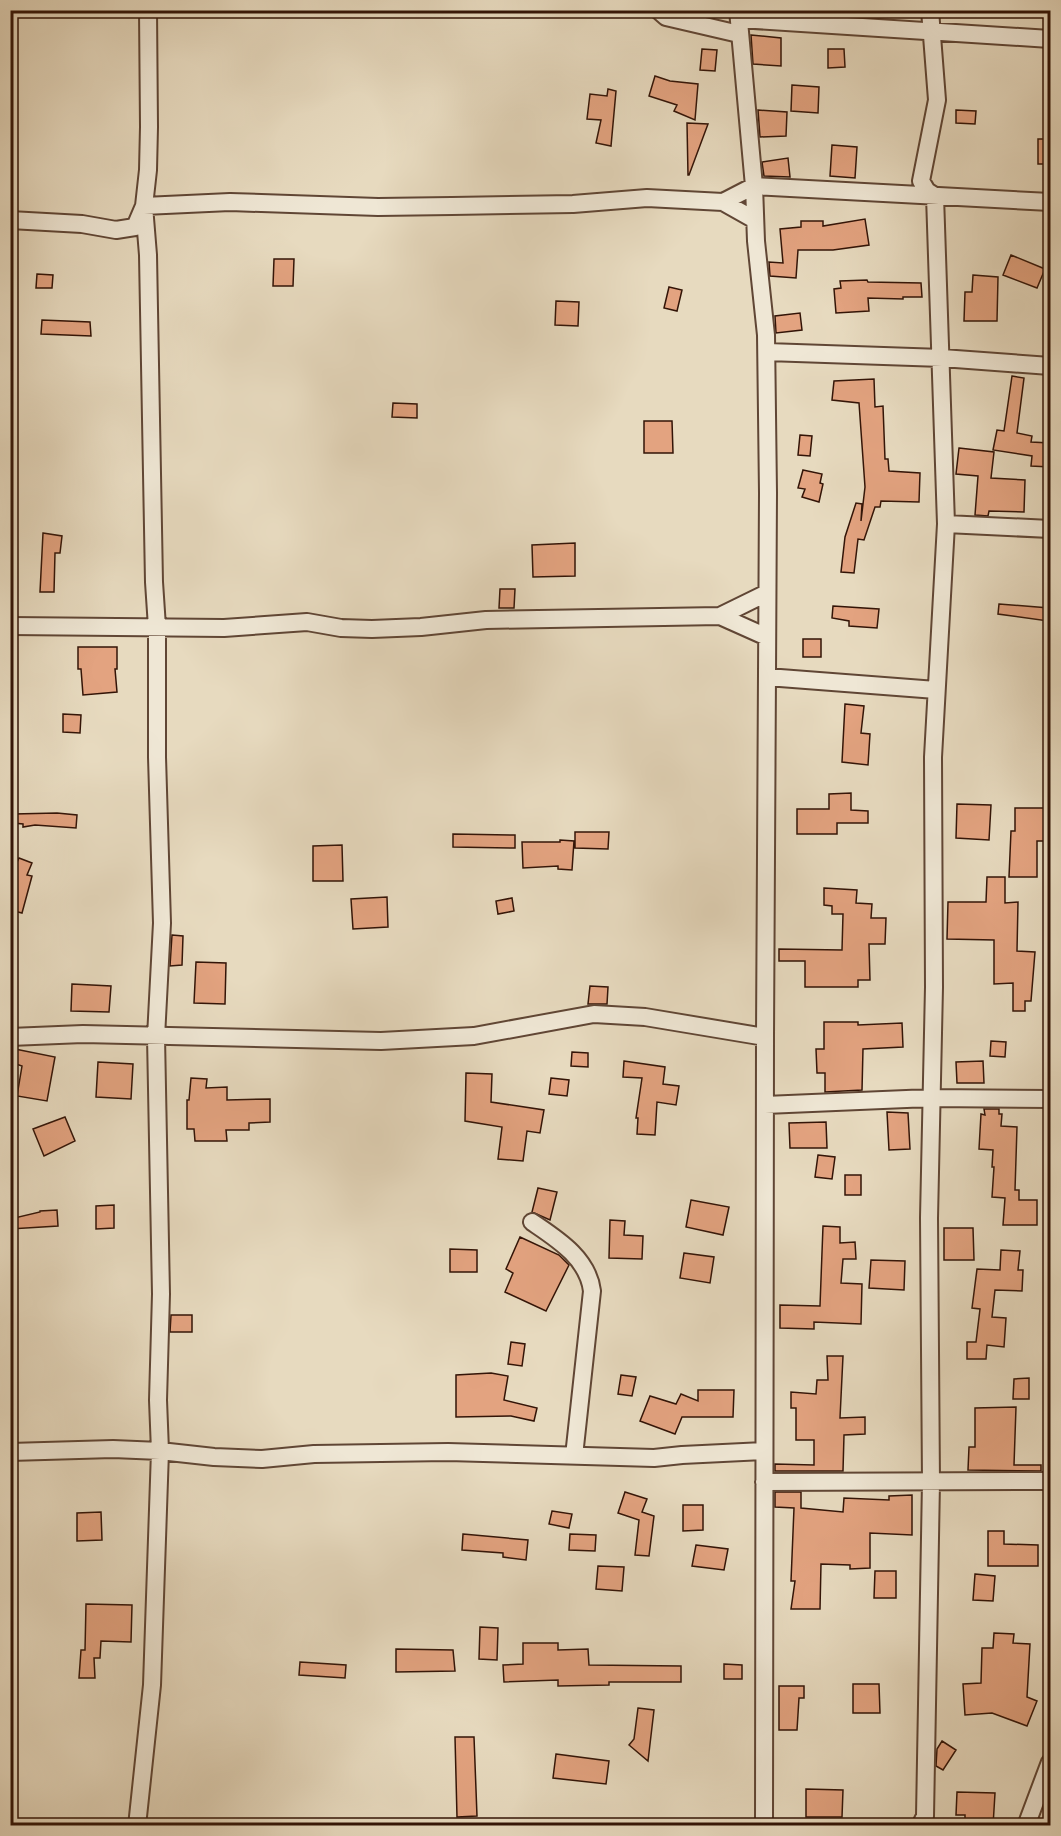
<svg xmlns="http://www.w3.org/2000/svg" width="1061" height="1836" viewBox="0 0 1061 1836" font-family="Vollkorn,serif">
  <rect width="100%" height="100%" fill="#e7dabf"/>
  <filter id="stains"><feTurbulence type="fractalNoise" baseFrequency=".00333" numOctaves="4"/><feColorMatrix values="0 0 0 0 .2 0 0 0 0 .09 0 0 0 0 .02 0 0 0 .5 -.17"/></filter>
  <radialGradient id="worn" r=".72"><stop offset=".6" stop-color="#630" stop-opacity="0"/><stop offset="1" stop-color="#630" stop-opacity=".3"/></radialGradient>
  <path fill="#e3a380" stroke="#331407" stroke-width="1.5" d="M 751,35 L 781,38 L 781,66 L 753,64 Z
    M 702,49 L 717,50 L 715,71 L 700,70 Z
    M 828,49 L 844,49 L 845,67 L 828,68 Z
    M 655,76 L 670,81 L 698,84 L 695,120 L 674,111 L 677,105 L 649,96 Z
    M 792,85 L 819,87 L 818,113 L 791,111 Z
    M 608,89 L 616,91 L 611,146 L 596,143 L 601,120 L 587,119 L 590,94 L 607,96 Z
    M 758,110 L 787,112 L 786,136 L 760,137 Z
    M 956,110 L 976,111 L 975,124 L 956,123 Z
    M 687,123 L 708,124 L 689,175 L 688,175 Z
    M 1038,139 L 1050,139 L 1050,164 L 1038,164 Z
    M 832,145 L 857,147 L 855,178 L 830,176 Z
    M 788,158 L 790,177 L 764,176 L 762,162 Z
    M 865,219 L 869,245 L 833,250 L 798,250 L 796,278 L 770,276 L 769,262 L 783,263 L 780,229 L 801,227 L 801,221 L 823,221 L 823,226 Z
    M 1011,255 L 1045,269 L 1037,288 L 1003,275 Z
    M 274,259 L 294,259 L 293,286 L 273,286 Z
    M 37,274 L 53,275 L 52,288 L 36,288 Z
    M 973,275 L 998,277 L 997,321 L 964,321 L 965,292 L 972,292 Z
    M 867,280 L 868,282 L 921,283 L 922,297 L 903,297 L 903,299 L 868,298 L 869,311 L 836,313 L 834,289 L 841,288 L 840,281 Z
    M 669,287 L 682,290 L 677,311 L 664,308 Z
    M 556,301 L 579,302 L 578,326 L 555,325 Z
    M 800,313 L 802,330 L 776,333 L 775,316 Z
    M 42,320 L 90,322 L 91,336 L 41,334 Z
    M 1012,376 L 1024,378 L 1017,433 L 1032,436 L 1031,442 L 1050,443 L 1050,467 L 1031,466 L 1032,456 L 993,450 L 997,430 L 1004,431 Z
    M 874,379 L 875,407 L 883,406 L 885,459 L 888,459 L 889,471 L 920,473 L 919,502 L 881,501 L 880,507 L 875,507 L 864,540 L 858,539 L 854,573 L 841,572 L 845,537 L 856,503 L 862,504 L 861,521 L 865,487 L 859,403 L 832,400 L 834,381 Z
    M 393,403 L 417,404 L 417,418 L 392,417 Z
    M 644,421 L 672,421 L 673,453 L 644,453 Z
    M 800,435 L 812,436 L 810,456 L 798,455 Z
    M 959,448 L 994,452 L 991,478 L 1025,480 L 1024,512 L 989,511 L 988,516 L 975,515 L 978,476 L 956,474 Z
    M 803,470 L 822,474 L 820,483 L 823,484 L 819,502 L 802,497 L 805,489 L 798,488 Z
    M 43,533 L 62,536 L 60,553 L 55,553 L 54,592 L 40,592 Z
    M 575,543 L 575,576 L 533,577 L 532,545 Z
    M 500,589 L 515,589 L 514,608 L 499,608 Z
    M 999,604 L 1049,608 L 1048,621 L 998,614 Z
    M 833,606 L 879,609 L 877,628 L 849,626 L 849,621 L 832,618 Z
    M 803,639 L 821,639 L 821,657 L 803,657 Z
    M 78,647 L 117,647 L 117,669 L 115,669 L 117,692 L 83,695 L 81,669 L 78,669 Z
    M 845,704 L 864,706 L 861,733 L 870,734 L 868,765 L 842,762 Z
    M 63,714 L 81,715 L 80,733 L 63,732 Z
    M 851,793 L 851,810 L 868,811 L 868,823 L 837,823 L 837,834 L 797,834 L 797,809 L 829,809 L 829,794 Z
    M 957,804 L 991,805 L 989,840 L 956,838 Z
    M 1015,808 L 1050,808 L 1050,841 L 1037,841 L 1037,877 L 1009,877 L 1011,831 L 1015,831 Z
    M 57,813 L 77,815 L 76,828 L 35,825 L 23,827 L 23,824 L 13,823 L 14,814 Z
    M 575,832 L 609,832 L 608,849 L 575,848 Z
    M 453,834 L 515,835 L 515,848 L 453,847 Z
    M 560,840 L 574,841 L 572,870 L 558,869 L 558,866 L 523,868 L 522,842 L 560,842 Z
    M 342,845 L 343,881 L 313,881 L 313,846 Z
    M 19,858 L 32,863 L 27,875 L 32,876 L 22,913 L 10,910 L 10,871 L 13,871 Z
    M 987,877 L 1005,877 L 1005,903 L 1018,902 L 1017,951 L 1035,952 L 1031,1001 L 1025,1001 L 1025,1011 L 1013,1011 L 1013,983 L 994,984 L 994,940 L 947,939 L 948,902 L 986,902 Z
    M 824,888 L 857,890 L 856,903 L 872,904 L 871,918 L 886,918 L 885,944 L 869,944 L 870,980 L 858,980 L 858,987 L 805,987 L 805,961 L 779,961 L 779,949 L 842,950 L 843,914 L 832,914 L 832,906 L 824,905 Z
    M 387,897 L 388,927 L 353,929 L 351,899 Z
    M 512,898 L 514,911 L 498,914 L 496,901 Z
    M 172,935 L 183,936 L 182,965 L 170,966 Z
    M 196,962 L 226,963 L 225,1004 L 194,1003 Z
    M 72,984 L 111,986 L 109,1012 L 71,1011 Z
    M 590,986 L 608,987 L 607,1004 L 588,1004 Z
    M 824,1022 L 858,1022 L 858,1025 L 902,1023 L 903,1047 L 863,1049 L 862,1090 L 825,1092 L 825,1073 L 817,1073 L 816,1049 L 824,1049 Z
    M 991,1041 L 1006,1042 L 1005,1057 L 990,1056 Z
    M 10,1048 L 55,1057 L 47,1101 L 17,1096 L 22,1066 L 10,1062 Z
    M 572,1052 L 588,1053 L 588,1067 L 571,1066 Z
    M 624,1061 L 665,1067 L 663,1084 L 679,1086 L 676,1105 L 657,1102 L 655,1135 L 637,1134 L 638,1118 L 636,1118 L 642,1078 L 623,1077 Z
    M 983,1061 L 984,1083 L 957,1083 L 956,1062 Z
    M 98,1062 L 133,1064 L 131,1099 L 96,1097 Z
    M 466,1073 L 492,1074 L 491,1102 L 544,1110 L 540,1133 L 527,1131 L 523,1161 L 498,1159 L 502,1127 L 465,1121 Z
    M 191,1078 L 207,1079 L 206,1088 L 227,1087 L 227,1100 L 270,1099 L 270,1122 L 249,1123 L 249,1130 L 226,1130 L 227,1141 L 195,1141 L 194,1129 L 187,1129 L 187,1100 L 189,1100 Z
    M 551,1078 L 569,1080 L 567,1096 L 549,1094 Z
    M 984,1109 L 999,1109 L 999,1114 L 1002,1114 L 1001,1126 L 1017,1127 L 1015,1190 L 1019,1190 L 1019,1200 L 1037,1200 L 1037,1225 L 1003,1225 L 1005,1198 L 992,1197 L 994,1167 L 992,1167 L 993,1150 L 979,1149 L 981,1114 L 985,1115 Z
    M 887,1112 L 908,1113 L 910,1149 L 889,1150 Z
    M 65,1117 L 75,1141 L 44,1156 L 33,1129 Z
    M 826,1122 L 827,1148 L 790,1148 L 789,1123 Z
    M 818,1155 L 835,1157 L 832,1179 L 815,1177 Z
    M 845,1175 L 861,1175 L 861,1195 L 845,1195 Z
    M 538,1188 L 557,1192 L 550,1220 L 532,1212 Z
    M 691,1200 L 729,1207 L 723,1235 L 686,1227 Z
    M 114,1205 L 114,1228 L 96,1229 L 96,1206 Z
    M 57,1210 L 58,1226 L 10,1229 L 10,1219 L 40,1212 L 40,1211 Z
    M 610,1220 L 625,1221 L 624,1235 L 643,1236 L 642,1259 L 609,1258 Z
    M 823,1226 L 840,1227 L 840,1243 L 855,1242 L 856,1259 L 843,1259 L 841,1283 L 862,1284 L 861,1324 L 814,1322 L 814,1329 L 780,1328 L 780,1305 L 820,1306 Z
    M 944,1228 L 973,1228 L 974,1260 L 944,1260 Z
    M 520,1237 L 559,1255 L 569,1265 L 546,1311 L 505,1292 L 513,1273 L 506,1269 Z
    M 450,1249 L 477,1250 L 477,1272 L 450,1272 Z
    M 1001,1250 L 1020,1251 L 1018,1270 L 1023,1270 L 1022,1291 L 995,1290 L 992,1317 L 1006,1318 L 1004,1347 L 987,1345 L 986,1359 L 967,1359 L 967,1342 L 976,1342 L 980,1309 L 972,1308 L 977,1269 L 1000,1270 Z
    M 684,1253 L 714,1257 L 710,1283 L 680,1278 Z
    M 871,1260 L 905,1261 L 904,1290 L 869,1288 Z
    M 171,1315 L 192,1315 L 192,1332 L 170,1332 Z
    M 511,1342 L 525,1344 L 522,1366 L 508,1364 Z
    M 827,1356 L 843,1356 L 840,1418 L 865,1417 L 865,1434 L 844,1435 L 843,1471 L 775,1471 L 775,1464 L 814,1465 L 814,1440 L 796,1440 L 796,1408 L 791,1408 L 791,1392 L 816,1394 L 817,1380 L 828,1380 Z
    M 491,1373 L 508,1376 L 504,1400 L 537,1408 L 534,1421 L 511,1416 L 456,1417 L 456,1375 Z
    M 621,1375 L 636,1377 L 632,1396 L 618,1394 Z
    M 1029,1378 L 1029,1399 L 1013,1399 L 1014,1379 Z
    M 698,1390 L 734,1390 L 733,1417 L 682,1417 L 675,1434 L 640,1421 L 650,1396 L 676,1404 L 681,1394 L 698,1401 Z
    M 1016,1407 L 1014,1465 L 1041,1465 L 1041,1471 L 968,1470 L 969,1447 L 975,1447 L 975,1408 Z
    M 625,1492 L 647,1499 L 642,1512 L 654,1516 L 649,1556 L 635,1555 L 639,1520 L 618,1513 Z
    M 775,1492 L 801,1492 L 801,1508 L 843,1512 L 844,1498 L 889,1500 L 889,1496 L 912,1495 L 912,1535 L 870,1533 L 870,1568 L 850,1569 L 850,1565 L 821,1564 L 820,1609 L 791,1609 L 795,1581 L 791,1581 L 794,1508 L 775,1507 Z
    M 683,1505 L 703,1505 L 703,1530 L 683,1531 Z
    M 552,1511 L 572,1514 L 569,1528 L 549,1524 Z
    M 101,1512 L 102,1540 L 77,1541 L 77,1513 Z
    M 988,1531 L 1004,1531 L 1004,1544 L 1038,1545 L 1038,1566 L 988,1566 Z
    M 463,1534 L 528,1540 L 526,1560 L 503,1557 L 503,1553 L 462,1550 Z
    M 570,1534 L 596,1535 L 595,1551 L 569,1550 Z
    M 696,1545 L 728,1549 L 724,1570 L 692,1566 Z
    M 598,1566 L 624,1567 L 622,1591 L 596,1589 Z
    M 875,1571 L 896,1571 L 896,1598 L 874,1598 Z
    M 975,1574 L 995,1576 L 993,1601 L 973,1600 Z
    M 86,1604 L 132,1605 L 131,1642 L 101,1641 L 100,1658 L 94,1658 L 95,1678 L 79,1678 L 81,1650 L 85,1650 Z
    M 480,1627 L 498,1628 L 497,1660 L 479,1659 Z
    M 994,1633 L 1014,1634 L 1013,1643 L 1030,1644 L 1027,1697 L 1037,1701 L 1027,1726 L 992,1713 L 965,1715 L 963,1684 L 981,1683 L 982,1648 L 993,1648 Z
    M 523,1643 L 558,1643 L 558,1650 L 588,1649 L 589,1665 L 681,1666 L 681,1682 L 609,1682 L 609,1685 L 558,1686 L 558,1680 L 504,1682 L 503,1665 L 523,1664 Z
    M 396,1649 L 453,1650 L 455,1671 L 396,1672 Z
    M 300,1662 L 346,1665 L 345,1678 L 299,1675 Z
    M 724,1664 L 742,1665 L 742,1679 L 724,1679 Z
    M 853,1684 L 879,1684 L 880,1713 L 853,1713 Z
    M 779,1686 L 804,1686 L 804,1698 L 799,1698 L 797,1730 L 779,1730 Z
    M 638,1708 L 654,1710 L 648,1761 L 629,1745 L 634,1739 Z
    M 455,1737 L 474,1737 L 477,1816 L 457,1817 Z
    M 942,1741 L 956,1750 L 943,1770 L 936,1766 L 937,1749 Z
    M 556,1754 L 609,1761 L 606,1784 L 553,1778 Z
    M 806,1789 L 843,1790 L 842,1817 L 806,1817 Z
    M 957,1792 L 995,1793 L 993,1826 L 965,1826 L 965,1815 L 956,1815 Z"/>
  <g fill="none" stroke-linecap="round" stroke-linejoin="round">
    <defs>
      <path id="minor" d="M 658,10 L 666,17 L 739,34
        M 738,10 L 754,186 L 756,241 L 766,335 L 768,493 L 765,1037 L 764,1826
        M 930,10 L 937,100 L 921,181 L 927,191 L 935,196 L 946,524
        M 739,19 L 1050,39
        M 723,202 L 754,186 L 1050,202
        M 10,220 L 82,224 L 116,230 L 135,227 L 144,206 L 230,202 L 378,207 L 452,206 L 573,204 L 647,198 L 723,202 L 755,220
        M 767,352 L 942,358 L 1050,366
        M 720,616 L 767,593
        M 10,626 L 224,628 L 307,622 L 341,628 L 372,629 L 421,627 L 486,620 L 720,616 L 767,637
        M 767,677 L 936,690
        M 10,1037 L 83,1034 L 381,1041 L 474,1036 L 594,1014 L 645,1017 L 765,1037
        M 765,1105 L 930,1098 L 1050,1099
        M 532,1222 C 557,1239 588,1258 592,1291 L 574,1456
        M 10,1452 L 113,1449 L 160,1451 L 158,1400 L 161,1294 L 156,1037 L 162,923 L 157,757 L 157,627 L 154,582 L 148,255 L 144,206 L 148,170 L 149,127 L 148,10
        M 764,1482 L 1050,1481
        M 137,1826 L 152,1685 L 160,1451 L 214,1457 L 262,1459 L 314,1454 L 448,1452 L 654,1458 L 682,1455 L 764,1451
        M 920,1826 L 925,1816 L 931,1482 L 929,1218 L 934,987 L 933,757 L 946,524 L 1050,529
        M 1026,1826 L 1050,1762"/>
    </defs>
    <use href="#minor" stroke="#604635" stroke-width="20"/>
    <use href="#minor" stroke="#efe7d5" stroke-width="16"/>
  </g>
  <rect width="1061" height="1836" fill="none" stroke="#e7dabf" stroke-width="36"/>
  <rect x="12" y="12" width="1037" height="1812" fill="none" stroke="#331407" stroke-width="3"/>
  <rect x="18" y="18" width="1025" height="1800" fill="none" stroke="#331407" stroke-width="1.5"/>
  <rect width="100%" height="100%" filter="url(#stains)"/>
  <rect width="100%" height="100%" fill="url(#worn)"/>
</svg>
